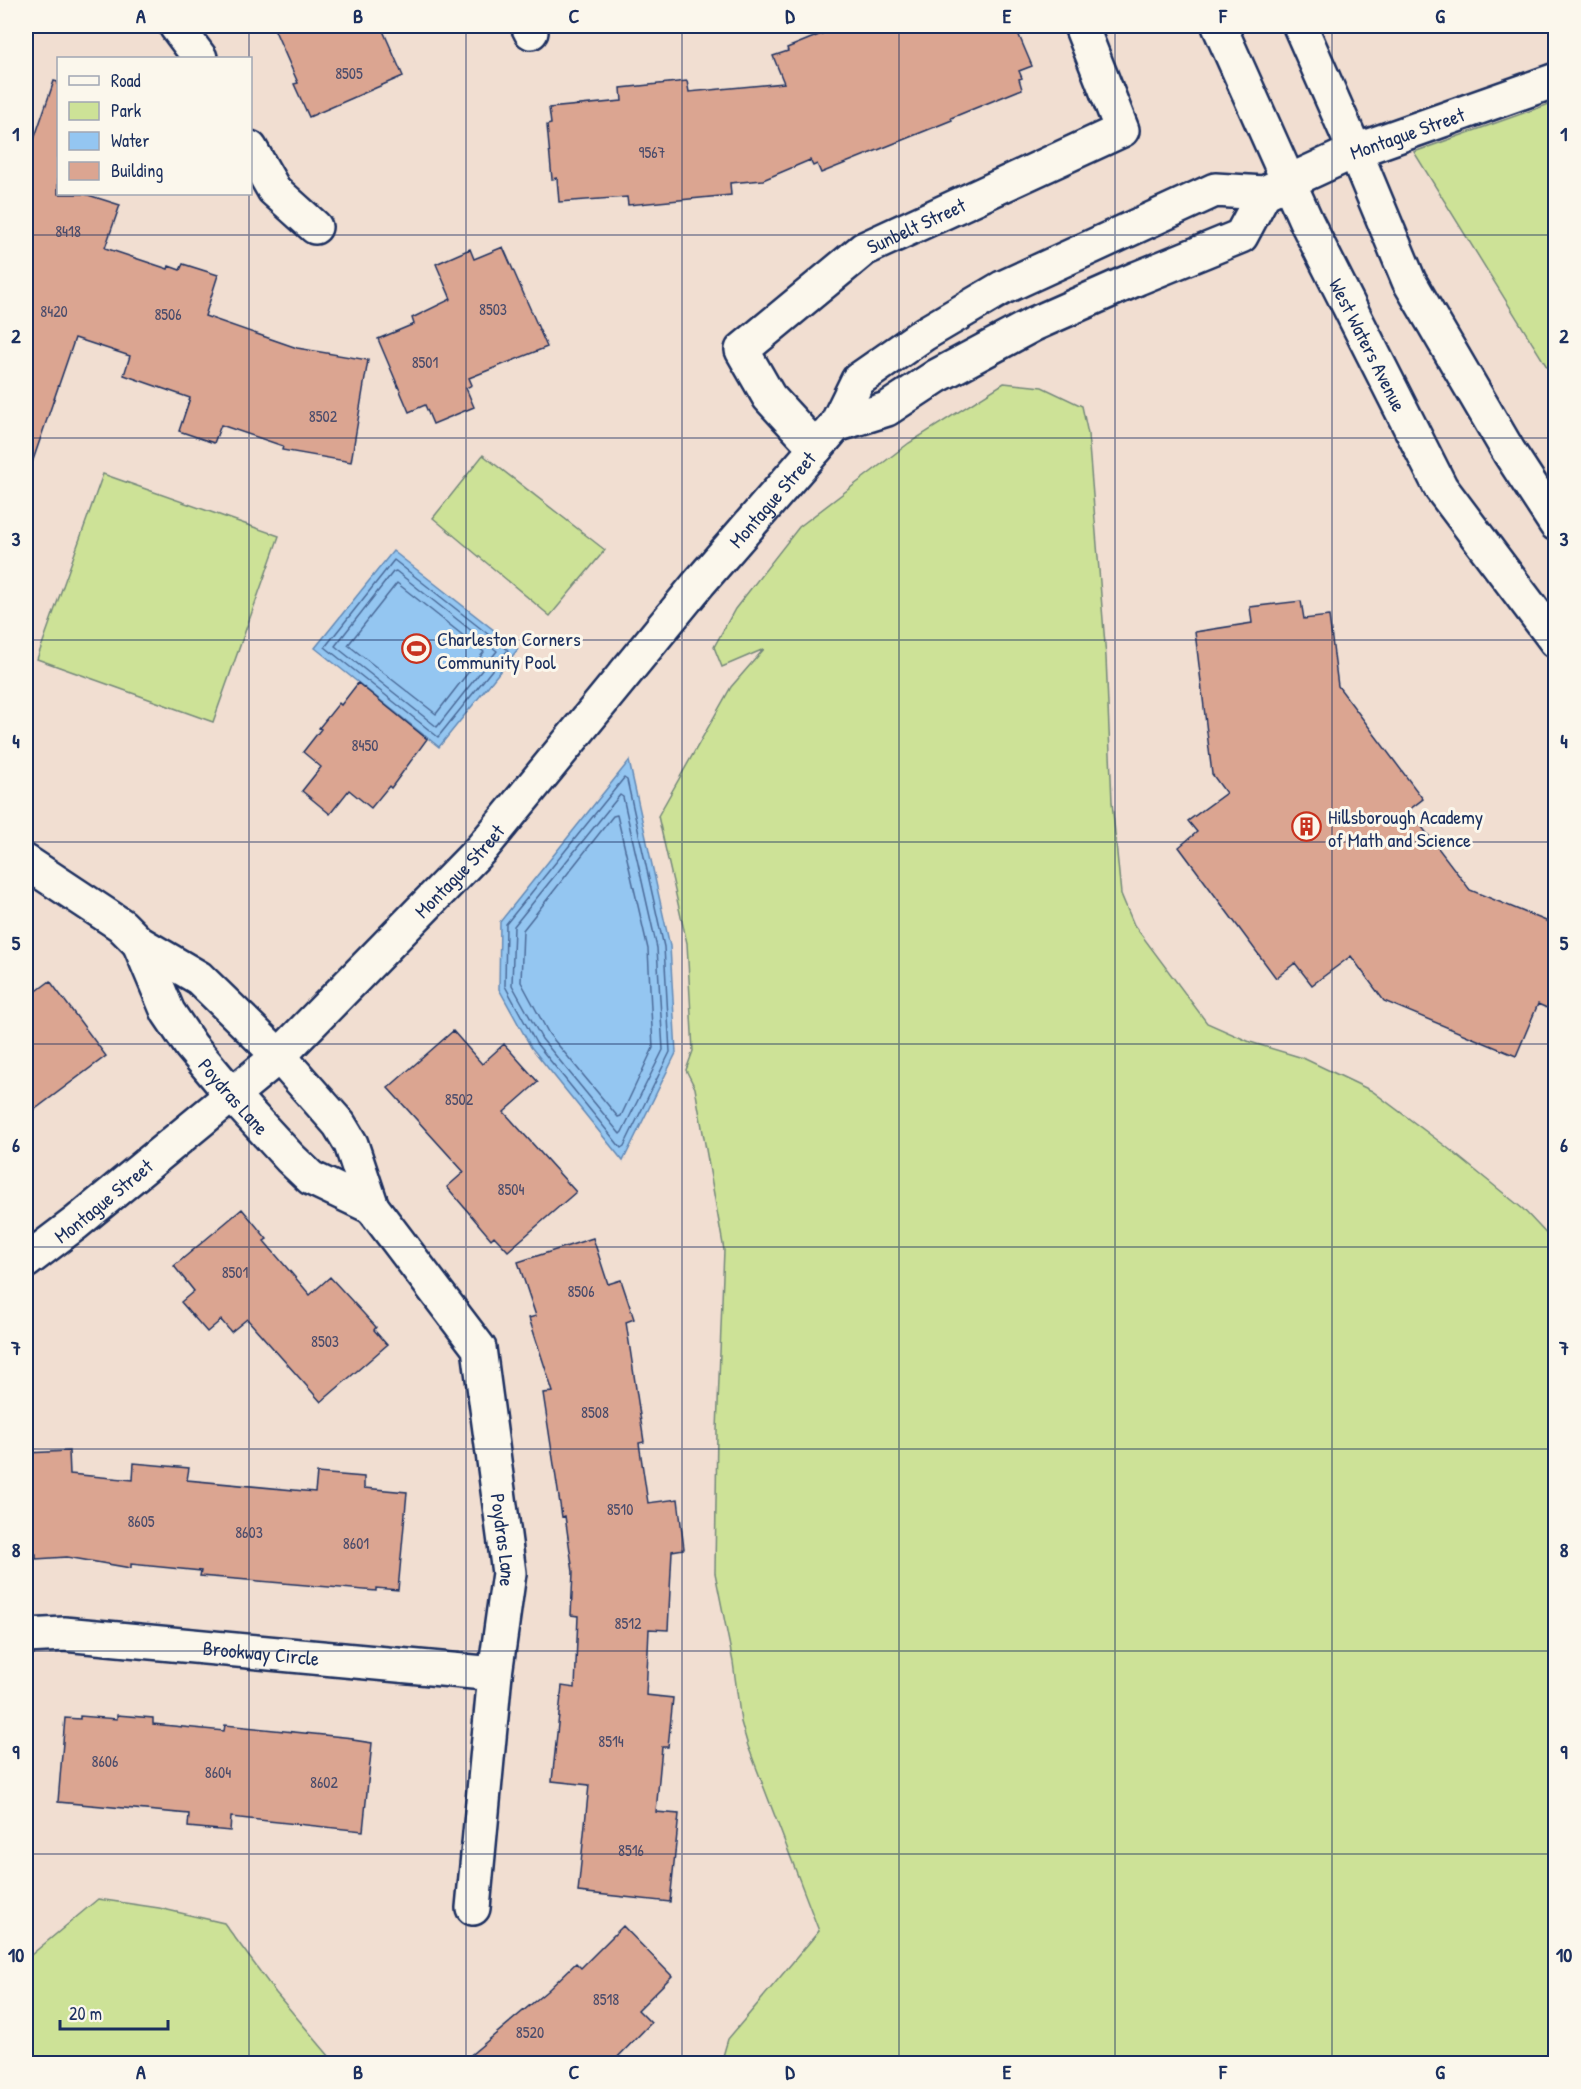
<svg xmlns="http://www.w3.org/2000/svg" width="1581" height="2089" viewBox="0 0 1581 2089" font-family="'Patrick Hand',sans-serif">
  <rect width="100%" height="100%" fill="#f1ded1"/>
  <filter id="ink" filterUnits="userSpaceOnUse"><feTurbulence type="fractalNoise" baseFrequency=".0167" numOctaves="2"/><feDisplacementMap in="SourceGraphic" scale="12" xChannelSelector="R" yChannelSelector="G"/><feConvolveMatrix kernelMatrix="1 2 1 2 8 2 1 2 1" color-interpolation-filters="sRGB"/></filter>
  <g filter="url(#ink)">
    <path fill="#cde297" stroke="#74887a" stroke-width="1.5" d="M 1555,102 L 1556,102 L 1555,380 L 1414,152 Z
      M 1004,383 L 1042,387 L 1082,406 L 1088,434 L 1094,508 L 1106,657 L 1112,802 L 1121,894 L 1134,925 L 1207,1023 L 1250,1042 L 1303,1058 L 1372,1091 L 1444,1145 L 1523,1209 L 1555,1243 L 1555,2063 L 721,2063 L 728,2039 L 819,1931 L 748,1746 L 741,1722 L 733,1662 L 715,1573 L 717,1430 L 724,1250 L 695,1088 L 686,1070 L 693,1051 L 687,943 L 658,816 L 731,687 L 764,649 L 722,667 L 714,647 L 735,609 L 799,527 L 909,443 Z
      M 483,455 L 605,550 L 550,616 L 433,518 Z
      M 103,474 L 279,536 L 213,722 L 37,659 Z
      M 98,1899 L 159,1908 L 224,1923 L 276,1993 L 335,2063 L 26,2063 L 26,1962 L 31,1955 Z"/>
    <path fill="#94c6f1" stroke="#648ab6" stroke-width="1.5" d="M 393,551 L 518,649 L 439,747 L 315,648 Z
      M 629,761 L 670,946 L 676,1053 L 623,1161 L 531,1047 L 499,989 L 500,922 Z"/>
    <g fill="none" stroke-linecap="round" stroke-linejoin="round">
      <path stroke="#4b6b99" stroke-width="1.5" d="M 394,560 L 508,650 L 438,737 L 325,647 Z
        M 396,571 L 497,651 L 437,727 L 335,646 L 393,572 Z
        M 397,583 L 484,652 L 436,714 L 348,645 Z
        M 624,778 L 627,780 L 664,947 L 670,1052 L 624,1146 L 621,1148 L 536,1043 L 505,986 L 506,924 Z
        M 620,795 L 623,797 L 657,948 L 663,1050 L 622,1132 L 620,1134 L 542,1039 L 512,985 L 514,926 Z
        M 617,815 L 648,949 L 653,1048 L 621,1116 L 618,1117 L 549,1034 L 521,982 L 523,930 L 613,816 Z"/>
    </g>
    <path fill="#dba591" stroke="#1b2f5e" stroke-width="1.5" d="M 273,26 L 381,26 L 403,76 L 309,117 L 294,84 L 298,83 Z
      M 841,26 L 1015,26 L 1032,66 L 1019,71 L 1022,78 L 1019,79 L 1022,89 L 951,118 L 952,120 L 821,173 L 817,164 L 813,166 L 810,160 L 763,180 L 730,183 L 731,195 L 628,205 L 627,197 L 559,202 L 557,178 L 552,179 L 547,125 L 551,124 L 549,108 L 622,101 L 621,88 L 687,81 L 689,92 L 784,83 L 773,56 L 788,51 L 787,48 Z
      M 54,81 L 58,82 L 58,194 L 85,194 L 120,205 L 105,248 L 168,269 L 169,266 L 180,270 L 183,264 L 218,275 L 205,316 L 297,348 L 368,360 L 351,462 L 282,450 L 283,446 L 221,425 L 214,443 L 179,431 L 190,398 L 124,375 L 130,356 L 75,338 L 31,466 L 26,465 L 26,163 Z
      M 503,247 L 547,347 L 469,378 L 472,385 L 466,388 L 474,407 L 433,424 L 425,405 L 409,412 L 378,339 L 414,324 L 412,318 L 451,299 L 436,264 L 470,249 L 474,259 Z
      M 1301,601 L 1304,619 L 1329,616 L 1338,686 L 1423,799 L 1409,810 L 1470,890 L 1556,925 L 1556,1012 L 1538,1004 L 1516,1056 L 1384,1001 L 1351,956 L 1312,985 L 1295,963 L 1276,978 L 1179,847 L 1197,832 L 1188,821 L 1226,793 L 1212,774 L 1195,632 L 1252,623 L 1250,607 Z
      M 358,683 L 427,739 L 391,788 L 389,786 L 371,808 L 349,790 L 330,814 L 302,791 L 321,767 L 303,752 L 321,729 L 319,728 L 339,703 L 341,705 Z
      M 50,981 L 106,1056 L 26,1116 L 26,999 Z
      M 453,1031 L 482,1064 L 504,1044 L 538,1082 L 504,1112 L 576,1192 L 508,1251 L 494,1236 L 491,1239 L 447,1187 L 464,1172 L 388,1088 Z
      M 242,1209 L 267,1239 L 264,1241 L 310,1295 L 330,1277 L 376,1327 L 374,1330 L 387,1345 L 321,1402 L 247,1319 L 231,1332 L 221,1320 L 207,1332 L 181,1302 L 194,1291 L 174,1266 Z
      M 593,1238 L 608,1284 L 621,1280 L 634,1319 L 626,1322 L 644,1442 L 639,1443 L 648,1503 L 678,1499 L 684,1549 L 672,1551 L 668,1630 L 649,1629 L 646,1695 L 673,1698 L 668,1747 L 662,1747 L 656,1812 L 679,1814 L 670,1902 L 578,1892 L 589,1785 L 552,1781 L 562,1686 L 575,1688 L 578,1616 L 571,1615 L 573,1572 L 565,1516 L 562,1517 L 543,1393 L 553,1392 L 529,1318 L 536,1316 L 518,1262 Z
      M 69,1451 L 70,1474 L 133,1480 L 134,1463 L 189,1468 L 187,1480 L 315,1492 L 317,1473 L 364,1477 L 364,1488 L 407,1492 L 398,1590 L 376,1588 L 376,1591 L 200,1576 L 201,1571 L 131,1564 L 131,1568 L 67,1557 L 36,1559 L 36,1554 L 26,1554 L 26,1453 Z
      M 117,1715 L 153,1718 L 153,1724 L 224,1731 L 225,1725 L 353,1738 L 353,1740 L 372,1743 L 363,1831 L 231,1817 L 230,1831 L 188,1827 L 189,1814 L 58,1802 L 65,1718 L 80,1719 L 80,1716 L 117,1719 Z
      M 623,1926 L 672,1976 L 638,2010 L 651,2023 L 611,2064 L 460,2064 L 547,1991 L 576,1963 L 581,1968 Z"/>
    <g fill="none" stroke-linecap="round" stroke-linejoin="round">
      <defs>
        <g id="minor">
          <path d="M 176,26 L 200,58"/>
          <path d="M 528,26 L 531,32"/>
          <path id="s1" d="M 1219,26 L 1307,223 L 1441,488 L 1556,641"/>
          <path d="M 1300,26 L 1355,151 L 1409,281 L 1509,452 L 1556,524"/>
          <path d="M 250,148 L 274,190 L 315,227"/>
          <path d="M 836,425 L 887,409 L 937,376 L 1034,324 L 1138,278 L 1241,236 L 1264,193"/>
          <path id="s2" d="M 816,448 L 769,397 L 742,350 L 864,249 L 1122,130 L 1081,26"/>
          <path id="s3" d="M 26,862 L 121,925 L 139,943 L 199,978 L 279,1056 L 339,1124 L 351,1144 L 372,1207 L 479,1348 L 509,1573 L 495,1674 L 473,1908"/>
          <path id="s4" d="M 139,943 L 168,1012 L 191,1046 L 232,1095 L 290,1158 L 311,1178 L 372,1207"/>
          <path id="s5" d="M 26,1261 L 76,1223 L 279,1056 L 482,848 L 699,583 L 836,425 L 858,380 L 924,334 L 1002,288 L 1215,190 L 1264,193 L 1355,151 L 1556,80"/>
          <path id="s6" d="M 26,1636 L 64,1634 L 495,1674"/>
        </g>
      </defs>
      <use href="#minor" stroke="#1b2f5e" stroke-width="38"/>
      <use href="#minor" stroke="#fbf7ec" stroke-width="33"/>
    </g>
  </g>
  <path fill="none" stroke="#1b2f5e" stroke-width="1.5" stroke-opacity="0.55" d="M 249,26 L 249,58M 466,26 L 466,2064M 682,26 L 682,2064M 899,26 L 899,2064M 1115,26 L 1115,2064M 1332,26 L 1332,2064M 249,194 L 249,2064M 26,235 L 1556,235M 26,438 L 1556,438M 26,640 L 1556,640M 26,842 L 1556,842M 26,1044 L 1556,1044M 26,1247 L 1556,1247M 26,1449 L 1556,1449M 26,1651 L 1556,1651M 26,1854 L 1556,1854"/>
  <defs>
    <symbol id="stadium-ring" viewBox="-11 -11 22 22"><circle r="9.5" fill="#fbf7ec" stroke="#c8321e" stroke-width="1.5"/><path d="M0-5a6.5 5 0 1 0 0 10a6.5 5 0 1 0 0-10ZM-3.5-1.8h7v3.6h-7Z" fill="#c8321e"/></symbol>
    <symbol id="building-ring" viewBox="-11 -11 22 22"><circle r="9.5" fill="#fbf7ec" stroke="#c8321e" stroke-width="1.5"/><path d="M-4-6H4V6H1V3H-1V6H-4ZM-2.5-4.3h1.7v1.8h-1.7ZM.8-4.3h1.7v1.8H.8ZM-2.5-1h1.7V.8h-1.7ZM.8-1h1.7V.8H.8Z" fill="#c8321e"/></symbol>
  </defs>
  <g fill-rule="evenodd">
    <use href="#stadium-ring" x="400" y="632" width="33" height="33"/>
    <use href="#building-ring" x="1290" y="810" width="33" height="33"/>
  </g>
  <g text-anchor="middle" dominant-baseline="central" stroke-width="6" stroke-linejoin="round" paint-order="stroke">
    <g font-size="16" fill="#4b4c6b">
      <text x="349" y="73">8505</text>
      <text x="652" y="152">9567</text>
      <text x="68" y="231">8418</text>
      <text x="493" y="309">8503</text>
      <text x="54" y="311">8420</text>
      <text x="168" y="314">8506</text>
      <text x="425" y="362">8501</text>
      <text x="323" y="416">8502</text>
      <text x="365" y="745">8450</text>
      <text x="459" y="1099">8502</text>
      <text x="511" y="1189">8504</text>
      <text x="235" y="1272">8501</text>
      <text x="581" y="1291">8506</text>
      <text x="325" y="1341">8503</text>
      <text x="595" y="1412">8508</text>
      <text x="620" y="1509">8510</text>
      <text x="141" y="1521">8605</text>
      <text x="249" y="1532">8603</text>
      <text x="356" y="1543">8601</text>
      <text x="628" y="1623">8512</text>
      <text x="611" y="1741">8514</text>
      <text x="105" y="1761">8606</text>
      <text x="218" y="1772">8604</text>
      <text x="324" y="1782">8602</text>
      <text x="631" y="1850">8516</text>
      <text x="606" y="1999">8518</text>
      <text x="530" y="2032">8520</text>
    </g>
    <g font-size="20" fill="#1b2f5e" stroke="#fbf7ec">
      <text stroke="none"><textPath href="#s5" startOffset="1828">Montague Street</textPath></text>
      <text stroke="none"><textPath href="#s2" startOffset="339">Sunbelt Street</textPath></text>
      <text stroke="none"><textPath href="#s1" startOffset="352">West Waters Avenue</textPath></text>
      <text stroke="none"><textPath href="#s5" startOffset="1070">Montague Street</textPath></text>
      <text stroke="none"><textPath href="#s5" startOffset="584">Montague Street</textPath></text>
      <text stroke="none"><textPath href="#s4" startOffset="182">Poydras Lane</textPath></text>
      <text stroke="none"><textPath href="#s5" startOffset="98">Montague Street</textPath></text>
      <text stroke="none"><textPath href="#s3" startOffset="872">Poydras Lane</textPath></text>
      <text stroke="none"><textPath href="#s6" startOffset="236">Brookway Circle</textPath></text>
    </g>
    <g font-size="20" fill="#1b2f5e" stroke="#fbf7ec" text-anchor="start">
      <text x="437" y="638">Charleston Corners<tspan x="437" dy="23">Community Pool</tspan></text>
      <text x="1328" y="816">Hillsborough Academy<tspan x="1328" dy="23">of Math and Science</tspan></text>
    </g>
  </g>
  <rect width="1581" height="2089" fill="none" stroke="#fbf7ec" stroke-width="66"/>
  <rect x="57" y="57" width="195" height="138" fill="#fbf7ec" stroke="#a1a7b3" stroke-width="1.5"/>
  <rect x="69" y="76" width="30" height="9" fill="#fbf7ec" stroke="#a1a7b3" stroke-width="1.5"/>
  <text x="111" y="87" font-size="18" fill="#1b2f5e">Road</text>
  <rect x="69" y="102" width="30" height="18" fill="#cde297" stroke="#a1a7b3" stroke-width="1.5"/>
  <text x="111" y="117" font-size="18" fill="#1b2f5e">Park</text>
  <rect x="69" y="132" width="30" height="18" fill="#94c6f1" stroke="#a1a7b3" stroke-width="1.5"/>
  <text x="111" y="147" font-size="18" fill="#1b2f5e">Water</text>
  <rect x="69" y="162" width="30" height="18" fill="#dba591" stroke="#a1a7b3" stroke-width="1.5"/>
  <text x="111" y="177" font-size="18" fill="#1b2f5e">Building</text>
  <path d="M60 2020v9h108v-9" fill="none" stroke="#1b2f5e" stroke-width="3"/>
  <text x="69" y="2020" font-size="18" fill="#1b2f5e" stroke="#fbf7ec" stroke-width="4.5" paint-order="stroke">20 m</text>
  <rect x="33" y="33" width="1515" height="2023" fill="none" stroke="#1b2f5e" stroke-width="2"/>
  <g font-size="20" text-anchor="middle" font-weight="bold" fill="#1b2f5e">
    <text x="141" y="23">A</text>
    <text x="358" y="23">B</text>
    <text x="574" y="23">C</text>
    <text x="790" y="23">D</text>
    <text x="1007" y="23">E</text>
    <text x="1223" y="23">F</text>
    <text x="1440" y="23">G</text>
    <text x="16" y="141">1</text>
    <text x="1564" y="141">1</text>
    <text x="16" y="343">2</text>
    <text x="1564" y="343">2</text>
    <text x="16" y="546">3</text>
    <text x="1564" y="546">3</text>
    <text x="16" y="748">4</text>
    <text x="1564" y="748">4</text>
    <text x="16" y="950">5</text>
    <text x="1564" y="950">5</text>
    <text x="16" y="1152">6</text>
    <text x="1564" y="1152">6</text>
    <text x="16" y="1355">7</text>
    <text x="1564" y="1355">7</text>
    <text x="16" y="1557">8</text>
    <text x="1564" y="1557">8</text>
    <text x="16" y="1759">9</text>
    <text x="1564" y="1759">9</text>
    <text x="16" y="1962">10</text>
    <text x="1564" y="1962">10</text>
    <text x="141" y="2079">A</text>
    <text x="358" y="2079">B</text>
    <text x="574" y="2079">C</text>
    <text x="790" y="2079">D</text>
    <text x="1007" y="2079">E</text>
    <text x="1223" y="2079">F</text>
    <text x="1440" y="2079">G</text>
  </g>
</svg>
